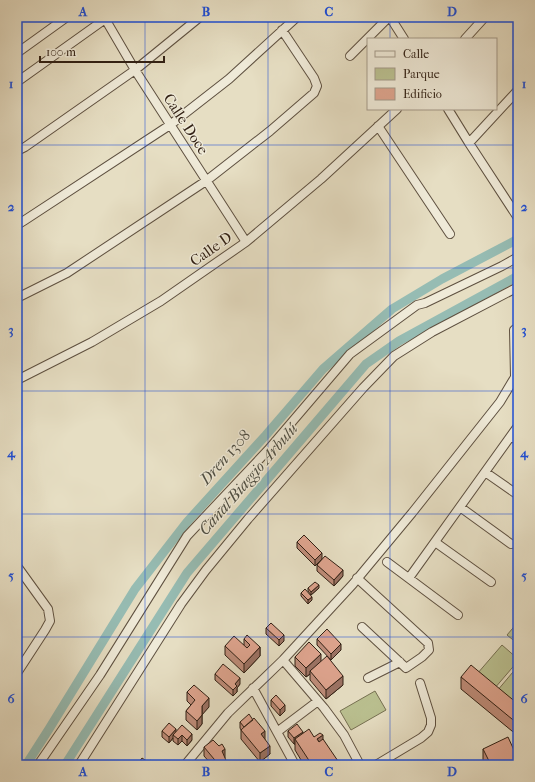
<svg xmlns="http://www.w3.org/2000/svg" width="535" height="782" viewBox="0 0 535 782" font-family="'IM FELL French Canon',serif">
  <rect width="100%" height="100%" fill="#e6dec3"/>
  <filter id="stains"><feTurbulence type="fractalNoise" baseFrequency=".005" numOctaves="4"/><feColorMatrix values="0 0 0 0 .2 0 0 0 0 .09 0 0 0 0 .02 0 0 0 .5 -.17"/></filter>
  <radialGradient id="worn" r=".72"><stop offset=".6" stop-color="#630" stop-opacity="0"/><stop offset="1" stop-color="#630" stop-opacity=".3"/></radialGradient>
  <path fill="#bac090" stroke="#767052" d="M 518,622 L 518,644 L 507,635 Z
    M 502,645 L 518,659 L 518,661 L 494,689 L 477,674 Z
    M 518,666 L 518,701 L 514,705 L 497,691 Z
    M 375,691 L 386,710 L 351,730 L 340,711 Z"/>
  <g fill="none" stroke-linecap="round" stroke-linejoin="round">
    <path stroke="#96bcb3" stroke-width="9" d="M 26,765 L 49,729 L 135,589 L 187,522 L 266,435 L 323,369 L 392,309 L 442,279 L 518,239
      M 65,765 L 187,573 L 366,364 L 399,341 L 518,276"/>
    <defs>
      <path id="minor" d="M 104,17 L 135,70 L 246,242
        M 390,17 L 404,39
        M 465,39 L 485,17
        M 17,53 L 67,17
        M 350,56 L 389,17
        M 17,82 L 108,17
        M 448,109 L 469,143 L 518,218
        M 378,126 L 450,234
        M 469,143 L 518,90
        M 17,151 L 25,147 L 135,70 L 200,17
        M 17,225 L 25,220 L 170,125 L 229,79 L 297,17
        M 17,298 L 67,273 L 206,181 L 270,131 L 314,93 L 317,86 L 314,78 L 282,30
        M 17,380 L 92,342 L 161,301 L 246,242 L 321,179 L 397,109
        M 518,385 L 518,386
        M 511,436 L 518,441
        M 485,472 L 518,495
        M 460,507 L 511,544
        M 435,542 L 491,582
        M 387,562 L 458,615
        M 17,566 L 48,609 L 50,621 L 45,630 L 17,673
        M 357,578 L 428,643 L 429,650 L 422,657 L 406,668 L 362,627
        M 409,578 L 518,426
        M 283,660 L 324,708 L 344,735 L 360,765
        M 368,678 L 400,662
        M 253,688 L 295,765
        M 277,732 L 318,701
        M 38,765 L 100,675 L 187,536 L 268,450 L 350,354 L 417,305 L 425,303 L 502,266 L 518,257
        M 79,765 L 181,604 L 206,570 L 248,519 L 363,388 L 394,356 L 432,332 L 518,287
        M 185,765 L 228,713 L 283,660 L 353,584 L 412,513 L 500,402 L 515,377 L 514,330 L 518,327
        M 376,765 L 421,738 L 428,732 L 431,725 L 431,718 L 420,683"/>
    </defs>
    <use href="#minor" stroke="#5e5040" stroke-width="10"/>
    <use href="#minor" stroke="#efead8" stroke-width="8"/>
  </g>
  <path fill="#be8c79" stroke="#312014" d="M 297,542 L 322,559 L 315,566 L 297,548 Z
    M 317,565 L 343,576 L 334,586 L 317,571 Z
    M 308,588 L 319,588 L 311,595 L 308,591 Z
    M 301,593 L 312,600 L 308,604 L 301,596 Z
    M 266,628 L 284,641 L 279,646 L 266,634 Z
    M 244,639 L 260,647 L 260,656 L 244,673 L 225,655 L 225,646 L 244,645 Z
    M 317,639 L 341,650 L 331,660 L 317,645 Z
    M 295,657 L 321,662 L 343,685 L 326,699 L 310,680 L 310,674 L 306,677 L 295,666 Z
    M 215,674 L 240,684 L 237,688 L 237,692 L 233,696 L 215,680 Z
    M 461,677 L 518,704 L 518,736 L 461,689 Z
    M 187,692 L 209,707 L 202,714 L 202,724 L 197,730 L 186,720 L 186,711 L 191,705 L 187,701 Z
    M 271,700 L 285,711 L 280,716 L 271,706 Z
    M 240,722 L 265,740 L 270,754 L 260,762 L 241,739 L 241,730 L 240,728 Z
    M 162,731 L 176,732 L 192,740 L 187,746 L 182,741 L 178,745 L 173,741 L 173,738 L 169,743 L 162,737 Z
    M 288,731 L 303,733 L 323,740 L 340,765 L 304,765 L 295,750 L 295,744 L 294,744 L 288,737 Z
    M 204,747 L 225,758 L 224,758 L 228,765 L 212,765 L 204,756 Z
    M 483,749 L 518,765 L 485,765 L 483,761 Z
    M 139,762 L 148,762 L 156,765 L 139,765 Z"/>
  <path fill="#9b7263" stroke="#312014" d="M 322,553 L 322,559 L 315,566 L 315,560 Z
    M 343,570 L 343,576 L 334,586 L 334,580 Z
    M 319,585 L 319,588 L 311,595 L 311,592 Z
    M 312,597 L 312,600 L 308,604 L 308,600 Z
    M 284,635 L 284,641 L 279,646 L 279,640 Z
    M 341,644 L 341,650 L 331,660 L 331,654 Z
    M 260,647 L 260,656 L 244,673 L 244,664 Z
    M 321,654 L 321,663 L 310,671 L 310,674 L 306,677 L 306,668 Z
    M 343,676 L 343,685 L 326,699 L 326,690 Z
    M 240,678 L 240,684 L 237,688 L 237,692 L 233,696 L 233,690 L 235,684 Z
    M 209,698 L 209,707 L 202,715 L 202,706 Z
    M 285,705 L 285,711 L 280,716 L 280,710 Z
    M 202,715 L 202,724 L 197,730 L 197,721 Z
    M 176,729 L 176,735 L 173,735 L 173,738 L 169,743 L 169,737 Z
    M 265,731 L 265,740 L 261,734 Z
    M 303,732 L 303,738 L 295,739 L 295,744 L 294,744 L 294,738 Z
    M 192,734 L 192,740 L 187,746 L 187,740 Z
    M 182,735 L 182,741 L 178,745 L 178,739 Z
    M 323,735 L 323,747 L 317,739 Z
    M 270,746 L 270,754 L 260,762 L 260,753 Z
    M 225,749 L 225,758 L 222,760 L 222,751 Z"/>
  <path fill="#dda38d" stroke="#312014" d="M 304,535 L 322,553 L 315,560 L 297,542 Z
    M 325,556 L 343,570 L 334,580 L 317,565 Z
    M 315,582 L 319,585 L 311,592 L 308,588 Z
    M 305,589 L 312,597 L 308,600 L 301,593 Z
    M 271,623 L 284,635 L 279,640 L 266,628 Z
    M 327,629 L 341,644 L 331,654 L 317,639 Z
    M 247,635 L 260,647 L 244,664 L 225,646 L 234,636 L 247,648 L 250,645 L 244,639 Z
    M 309,642 L 321,654 L 306,668 L 295,657 Z
    M 327,656 L 343,676 L 326,690 L 310,671 Z
    M 223,664 L 240,678 L 235,684 L 237,686 L 233,690 L 215,674 Z
    M 471,665 L 518,704 L 518,724 L 461,677 Z
    M 194,685 L 209,698 L 202,706 L 202,715 L 197,721 L 186,711 L 195,700 L 187,692 Z
    M 276,695 L 285,705 L 280,710 L 271,700 Z
    M 249,714 L 253,720 L 244,727 L 240,722 Z
    M 254,718 L 265,731 L 261,734 L 270,746 L 260,753 L 241,730 Z
    M 169,723 L 176,729 L 169,737 L 162,731 Z
    M 297,724 L 303,732 L 294,738 L 288,731 Z
    M 182,725 L 192,734 L 187,740 L 182,735 L 178,739 L 173,735 Z
    M 309,729 L 314,737 L 320,733 L 323,735 L 317,739 L 319,742 L 323,739 L 340,764 L 338,765 L 312,765 L 295,739 Z
    M 508,737 L 518,759 L 518,765 L 491,765 L 483,749 Z
    M 213,740 L 219,746 L 222,744 L 225,749 L 222,751 L 228,765 L 219,765 L 204,747 Z
    M 142,758 L 148,762 L 146,765 L 143,765 L 139,762 Z
    M 150,760 L 156,765 L 146,765 Z"/>
  <path fill="none" stroke="#1d4ed8" stroke-width="1" stroke-opacity="0.55" d="M 145,17 L 145,765M 268,17 L 268,765M 390,17 L 390,39M 390,109 L 390,765M 17,145 L 518,145M 17,268 L 518,268M 17,391 L 518,391M 17,514 L 518,514M 17,637 L 518,637"/>
  <g text-anchor="middle" dominant-baseline="central" stroke-width="3" stroke-linejoin="round" paint-order="stroke">
    <g font-size="15" fill="#312014" stroke="#efead8">
      <text transform="translate(186 124) rotate(57)">Calle Doce</text>
      <text transform="translate(211 249) rotate(-35)">Calle D</text>
    </g>
    <g font-size="16" font-style="italic" fill="#4f4f44" stroke="#efead8">
      <text transform="translate(225 457) rotate(-48)">Dren 1308</text>
      <text transform="translate(248 479) rotate(-49)">Canal Biaggio Arbulú</text>
    </g>
  </g>
  <rect width="535" height="782" fill="none" stroke="#e6dec3" stroke-width="44"/>
  <rect x="367" y="38" width="130" height="72" fill="#efead8" stroke="#a3998a"/>
  <rect x="375" y="51" width="20" height="6" fill="#efead8" stroke="#a3998a"/>
  <text x="403" y="58" font-size="12" fill="#312014">Calle</text>
  <rect x="375" y="68" width="20" height="12" fill="#bac090" stroke="#a3998a"/>
  <text x="403" y="78" font-size="12" fill="#312014">Parque</text>
  <rect x="375" y="88" width="20" height="12" fill="#dda38d" stroke="#a3998a"/>
  <text x="403" y="98" font-size="12" fill="#312014">Edificio</text>
  <path d="M40 56v6h124v-6" fill="none" stroke="#312014" stroke-width="2"/>
  <text x="46" y="56" font-size="12" fill="#312014" stroke="#efead8" stroke-width="3" paint-order="stroke">100 m</text>
  <rect x="22" y="22" width="491" height="738" fill="none" stroke="#1d4ed8" stroke-width="1.5"/>
  <g font-size="13" text-anchor="middle" font-weight="bold" fill="#1d4ed8">
    <text x="83" y="16">A</text>
    <text x="206" y="16">B</text>
    <text x="329" y="16">C</text>
    <text x="452" y="16">D</text>
    <text x="11" y="88">1</text>
    <text x="524" y="88">1</text>
    <text x="11" y="211">2</text>
    <text x="524" y="211">2</text>
    <text x="11" y="334">3</text>
    <text x="524" y="334">3</text>
    <text x="11" y="457">4</text>
    <text x="524" y="457">4</text>
    <text x="11" y="580">5</text>
    <text x="524" y="580">5</text>
    <text x="11" y="703">6</text>
    <text x="524" y="703">6</text>
    <text x="83" y="776">A</text>
    <text x="206" y="776">B</text>
    <text x="329" y="776">C</text>
    <text x="452" y="776">D</text>
  </g>
  <rect width="100%" height="100%" filter="url(#stains)"/>
  <rect width="100%" height="100%" fill="url(#worn)"/>
</svg>
